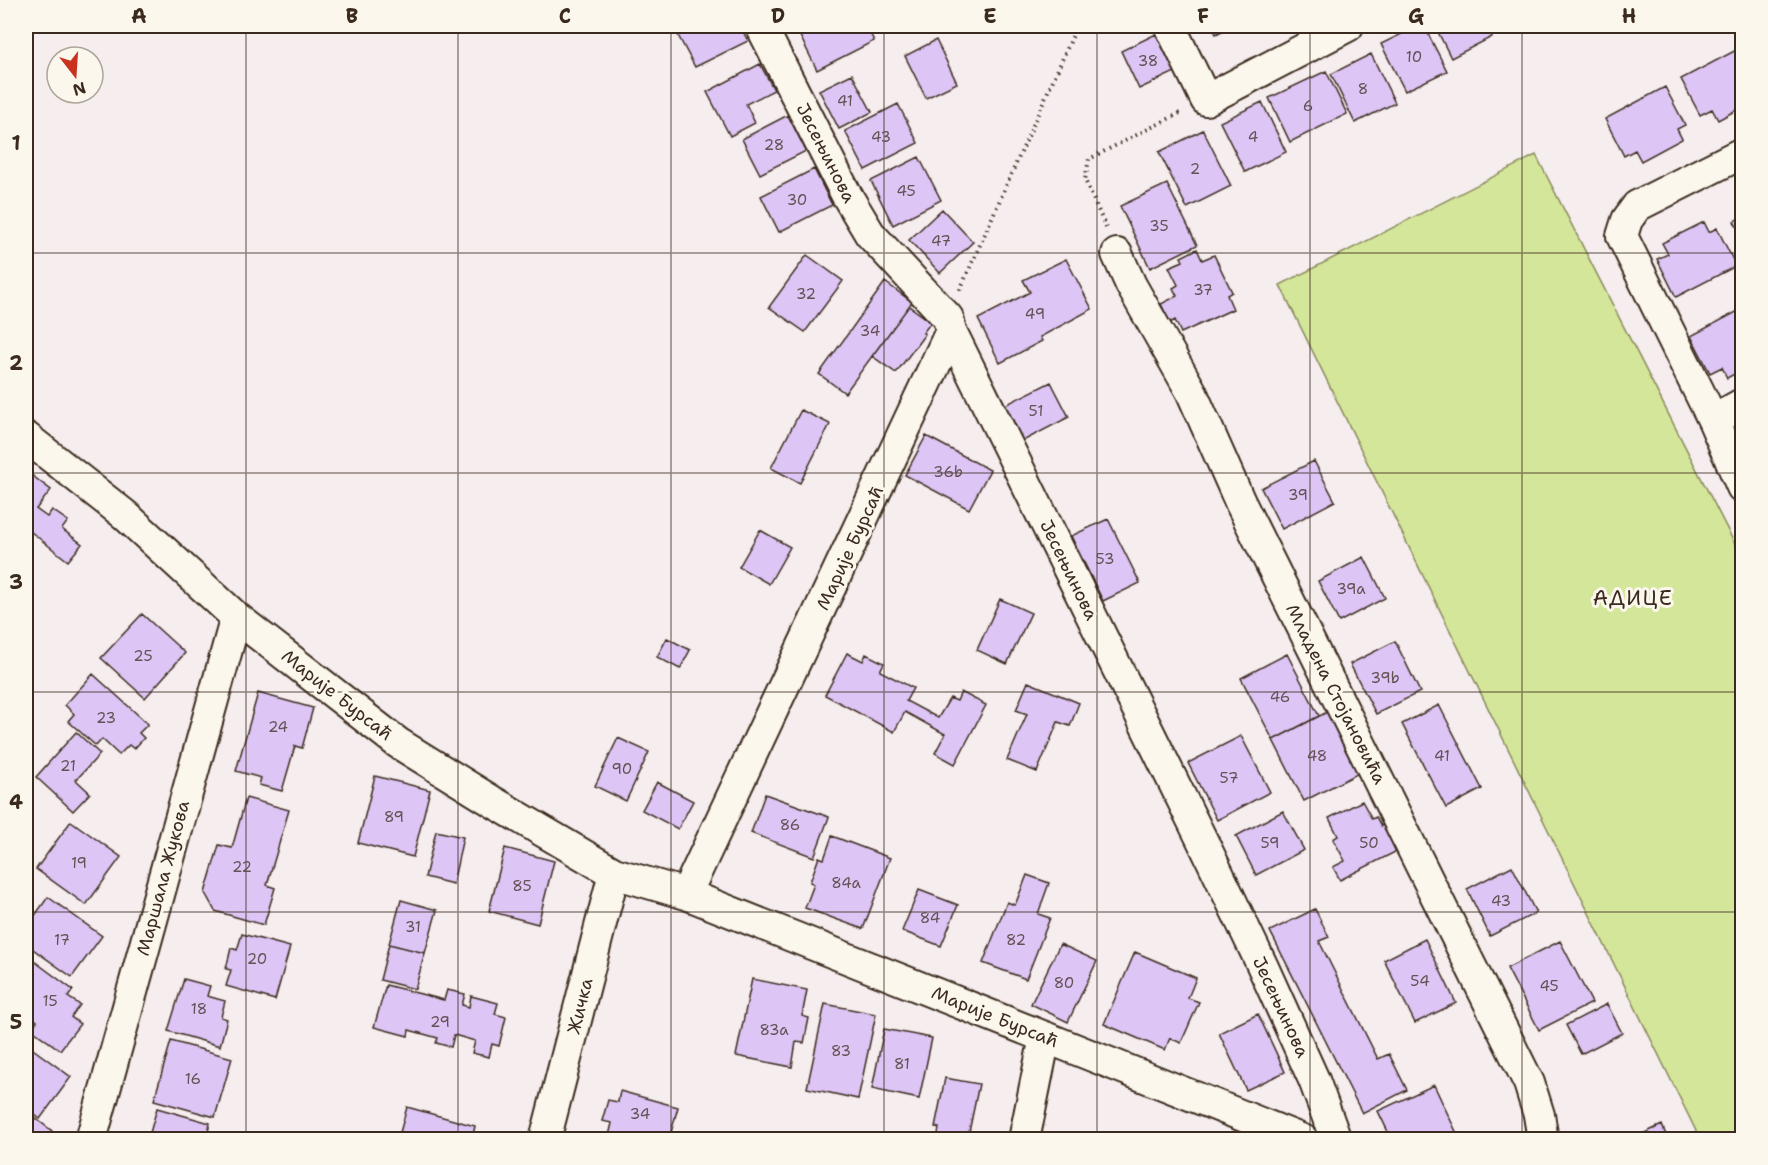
<svg xmlns="http://www.w3.org/2000/svg" width="1768" height="1165" viewBox="0 0 1768 1165" font-family="'Shantell Sans',sans-serif">
  <rect width="100%" height="100%" fill="#f5edee"/>
  <filter id="ink" filterUnits="userSpaceOnUse"><feTurbulence type="fractalNoise" baseFrequency=".0167" numOctaves="2"/><feDisplacementMap in="SourceGraphic" scale="12" xChannelSelector="R" yChannelSelector="G"/><feConvolveMatrix kernelMatrix="1 2 1 2 8 2 1 2 1" color-interpolation-filters="sRGB"/></filter>
  <g filter="url(#ink)">
    <path fill="#d4e69a" stroke="#88885c" stroke-width="1.5" d="M 1536,155 L 1742,558 L 1742,1139 L 1700,1139 L 1280,285 Z"/>
    <path fill="#ddc5f5" stroke="#3b2a1e" stroke-width="1.5" d="M 673,26 L 740,26 L 748,41 L 695,67 Z
      M 795,26 L 866,26 L 874,41 L 817,70 Z
      M 1012,26 L 1032,26 L 1016,33 Z
      M 1212,26 L 1232,26 L 1216,34 Z
      M 1418,26 L 1424,26 L 1447,71 L 1405,91 L 1381,44 Z
      M 1435,26 L 1487,26 L 1492,37 L 1451,58 Z
      M 1496,26 L 1521,26 L 1501,35 Z
      M 1156,34 L 1175,72 L 1139,89 L 1121,51 Z
      M 936,40 L 957,83 L 926,98 L 905,56 Z
      M 1742,47 L 1742,107 L 1718,120 L 1712,109 L 1700,115 L 1681,79 Z
      M 1371,54 L 1395,103 L 1355,123 L 1331,74 Z
      M 760,64 L 774,90 L 746,104 L 755,123 L 730,136 L 707,92 Z
      M 1326,71 L 1347,114 L 1290,142 L 1269,98 Z
      M 852,74 L 872,112 L 839,129 L 819,90 Z
      M 1665,87 L 1685,125 L 1677,129 L 1682,139 L 1641,161 L 1635,150 L 1624,156 L 1605,119 Z
      M 1262,102 L 1286,152 L 1245,172 L 1220,122 Z
      M 898,104 L 918,143 L 865,170 L 845,131 Z
      M 788,115 L 806,151 L 760,174 L 742,139 Z
      M 1203,130 L 1231,186 L 1187,208 L 1159,152 Z
      M 919,157 L 941,200 L 893,225 L 871,181 Z
      M 814,169 L 832,205 L 779,232 L 761,196 Z
      M 1167,184 L 1197,245 L 1150,268 L 1120,206 Z
      M 942,209 L 973,242 L 940,273 L 909,240 Z
      M 1742,217 L 1742,237 L 1734,221 Z
      M 1704,222 L 1709,232 L 1717,228 L 1736,266 L 1676,297 L 1657,259 L 1668,254 L 1662,243 Z
      M 1197,249 L 1202,260 L 1214,255 L 1232,292 L 1227,295 L 1233,309 L 1181,333 L 1175,320 L 1170,323 L 1161,304 L 1177,296 L 1173,288 L 1178,285 L 1169,267 L 1183,261 L 1181,257 Z
      M 807,255 L 843,281 L 805,332 L 769,307 Z
      M 1066,259 L 1092,309 L 1040,337 L 1042,341 L 1000,363 L 978,319 L 1030,292 L 1023,280 Z
      M 885,282 L 912,302 L 845,393 L 819,374 Z
      M 909,306 L 931,322 L 923,333 L 925,334 L 896,373 L 872,356 Z
      M 1742,309 L 1742,370 L 1727,378 L 1722,367 L 1710,373 L 1691,336 Z
      M 1051,382 L 1069,417 L 1021,442 L 1003,406 Z
      M 801,410 L 830,424 L 800,483 L 771,468 Z
      M 926,436 L 990,470 L 969,509 L 905,475 Z
      M 1314,461 L 1335,501 L 1282,529 L 1261,488 Z
      M 26,471 L 51,490 L 36,509 L 47,517 L 52,510 L 68,521 L 62,529 L 82,544 L 68,561 L 26,528 Z
      M 1108,519 L 1140,583 L 1103,601 L 1071,536 Z
      M 760,530 L 790,547 L 769,584 L 739,567 Z
      M 1364,557 L 1385,598 L 1339,622 L 1318,581 Z
      M 1000,599 L 1031,613 L 1007,664 L 977,650 Z
      M 142,614 L 185,653 L 145,698 L 101,658 Z
      M 667,638 L 690,650 L 680,669 L 657,657 Z
      M 1395,641 L 1420,692 L 1376,714 L 1350,664 Z
      M 847,653 L 863,661 L 866,654 L 884,663 L 880,671 L 913,688 L 906,701 L 938,718 L 950,698 L 957,701 L 961,692 L 986,705 L 955,764 L 935,753 L 945,734 L 905,712 L 894,732 L 825,695 Z
      M 1287,654 L 1319,716 L 1273,740 L 1241,678 Z
      M 93,674 L 148,724 L 139,733 L 144,738 L 134,749 L 129,745 L 119,755 L 102,739 L 96,746 L 68,721 L 74,714 L 65,705 Z
      M 1028,682 L 1079,703 L 1070,726 L 1058,722 L 1037,772 L 1007,760 L 1027,714 L 1016,710 Z
      M 258,693 L 313,708 L 302,748 L 295,746 L 282,791 L 259,785 L 261,778 L 236,771 Z
      M 1439,705 L 1482,789 L 1446,808 L 1402,724 Z
      M 1329,711 L 1361,772 L 1304,801 L 1273,740 Z
      M 76,732 L 100,754 L 76,780 L 90,793 L 73,811 L 36,777 Z
      M 1241,736 L 1270,792 L 1217,820 L 1188,763 Z
      M 618,738 L 649,752 L 626,801 L 595,786 Z
      M 375,776 L 430,790 L 413,857 L 358,843 Z
      M 657,782 L 693,801 L 678,829 L 642,810 Z
      M 765,794 L 829,817 L 814,857 L 751,833 Z
      M 246,798 L 289,810 L 267,885 L 275,888 L 264,925 L 215,911 L 205,893 L 219,845 L 232,848 Z
      M 1362,801 L 1372,819 L 1376,817 L 1381,826 L 1391,821 L 1405,847 L 1340,880 L 1333,867 L 1345,861 L 1333,839 L 1338,836 L 1329,818 Z
      M 1283,811 L 1304,850 L 1256,875 L 1236,836 Z
      M 71,821 L 121,857 L 86,905 L 36,869 Z
      M 436,831 L 463,837 L 453,884 L 425,877 Z
      M 832,836 L 890,858 L 863,929 L 805,908 L 814,884 L 810,882 L 819,857 L 824,859 Z
      M 505,848 L 554,861 L 538,924 L 489,911 Z
      M 1512,866 L 1536,913 L 1490,936 L 1467,889 Z
      M 1027,875 L 1049,883 L 1038,914 L 1050,918 L 1026,979 L 983,963 L 1007,902 L 1015,905 Z
      M 919,890 L 958,905 L 941,946 L 902,931 Z
      M 48,897 L 102,936 L 72,977 L 26,944 L 26,928 Z
      M 401,900 L 437,910 L 425,953 L 389,944 Z
      M 1315,909 L 1329,937 L 1319,941 L 1378,1059 L 1389,1054 L 1407,1090 L 1362,1113 L 1270,931 Z
      M 242,934 L 290,947 L 275,1000 L 226,986 L 231,970 L 226,969 L 231,948 L 237,950 Z
      M 1425,939 L 1456,1003 L 1415,1023 L 1384,960 Z
      M 1560,941 L 1592,1003 L 1539,1030 L 1507,968 Z
      M 389,944 L 425,953 L 415,989 L 380,980 Z
      M 1060,944 L 1097,961 L 1068,1022 L 1031,1004 Z
      M 1135,952 L 1196,978 L 1188,998 L 1199,1002 L 1181,1043 L 1170,1038 L 1165,1050 L 1104,1024 Z
      M 26,955 L 73,990 L 68,997 L 80,1005 L 71,1017 L 80,1024 L 60,1050 L 31,1029 L 37,1021 L 26,1013 Z
      M 184,979 L 210,986 L 207,996 L 225,1001 L 221,1017 L 227,1019 L 220,1046 L 168,1031 Z
      M 752,979 L 807,990 L 802,1016 L 809,1018 L 804,1043 L 796,1042 L 792,1067 L 736,1056 Z
      M 386,985 L 444,1000 L 447,990 L 465,994 L 462,1005 L 469,1007 L 471,996 L 498,1003 L 495,1014 L 506,1017 L 499,1046 L 492,1044 L 489,1057 L 472,1053 L 475,1041 L 454,1035 L 451,1047 L 436,1043 L 438,1038 L 409,1030 L 408,1036 L 374,1027 Z
      M 825,1004 L 876,1014 L 858,1099 L 807,1088 Z
      M 1607,1004 L 1622,1033 L 1581,1054 L 1566,1025 Z
      M 1258,1014 L 1285,1072 L 1246,1090 L 1219,1033 Z
      M 884,1029 L 932,1038 L 919,1099 L 872,1089 Z
      M 171,1041 L 232,1058 L 215,1117 L 154,1100 Z
      M 26,1044 L 71,1077 L 40,1119 L 26,1108 Z
      M 945,1078 L 979,1084 L 969,1132 L 979,1134 L 977,1140 L 937,1140 L 939,1128 L 935,1127 Z
      M 1434,1085 L 1460,1140 L 1392,1140 L 1378,1111 Z
      M 620,1091 L 678,1107 L 669,1140 L 608,1140 L 612,1123 L 602,1121 L 608,1100 L 618,1102 Z
      M 407,1107 L 475,1126 L 472,1140 L 398,1140 Z
      M 157,1108 L 210,1123 L 207,1136 L 218,1140 L 148,1140 Z
      M 26,1111 L 52,1131 L 46,1140 L 26,1140 Z
      M 1662,1125 L 1668,1140 L 1629,1140 Z"/>
    <g fill="none" stroke-linecap="round" stroke-linejoin="round">
      <defs>
        <path id="minor" d="M 761,26 L 846,194 L 870,234 L 948,318 L 951,331 L 1204,844 L 1262,965 L 1314,1080 L 1336,1140
          M 1170,26 L 1206,100 L 1348,26
          M 1742,153 L 1637,206 L 1627,220 L 1622,236 L 1713,420 L 1742,487
          M 1117,254 L 1131,285 L 1191,391 L 1240,502 L 1529,1083 L 1539,1115 L 1543,1140
          M 1713,420 L 1742,404
          M 26,437 L 125,515 L 236,617 L 398,743 L 495,803 L 614,873 L 686,894 L 1303,1140
          M 686,894 L 951,331
          M 91,1140 L 236,617
          M 545,1140 L 614,873
          M 1024,1140 L 1045,1037"/>
      </defs>
      <use href="#minor" stroke="#3b2a1e" stroke-width="34"/>
      <path stroke="#3b2a1e" stroke-width="4" stroke-dasharray="1.5 4.5" stroke-linecap="butt" d="M 1106,228 L 1085,180 L 1089,159 L 1180,113
        M 960,290 L 1077,26"/>
      <use href="#minor" stroke="#fbf7ec" stroke-width="30"/>
    </g>
  </g>
  <path fill="none" stroke="#3b2a1e" stroke-width="1.5" stroke-opacity="0.55" d="M 246,26 L 246,1140M 458,26 L 458,1140M 671,26 L 671,1140M 884,26 L 884,1140M 1097,26 L 1097,1140M 1310,26 L 1310,1140M 1522,26 L 1522,1140M 26,253 L 1742,253M 26,473 L 1742,473M 26,692 L 1742,692M 26,912 L 1742,912"/>
  <g text-anchor="middle" dominant-baseline="central" stroke-width="6" stroke-linejoin="round" paint-order="stroke">
    <g font-size="15" fill="#645154">
      <text x="1414" y="57">10</text>
      <text x="1148" y="61">38</text>
      <text x="1363" y="89">8</text>
      <text x="845" y="101">41</text>
      <text x="1308" y="106">6</text>
      <text x="881" y="137">43</text>
      <text x="1253" y="137">4</text>
      <text x="774" y="145">28</text>
      <text x="1195" y="169">2</text>
      <text x="906" y="191">45</text>
      <text x="797" y="200">30</text>
      <text x="1159" y="226">35</text>
      <text x="941" y="241">47</text>
      <text x="1203" y="290">37</text>
      <text x="806" y="294">32</text>
      <text x="1035" y="314">49</text>
      <text x="870" y="331">34</text>
      <text x="1036" y="411">51</text>
      <text x="948" y="472">36b</text>
      <text x="1298" y="495">39</text>
      <text x="1105" y="559">53</text>
      <text x="1351" y="589">39a</text>
      <text x="143" y="656">25</text>
      <text x="1385" y="678">39b</text>
      <text x="1280" y="697">46</text>
      <text x="106" y="718">23</text>
      <text x="278" y="727">24</text>
      <text x="1317" y="756">48</text>
      <text x="1442" y="756">41</text>
      <text x="68" y="766">21</text>
      <text x="622" y="769">90</text>
      <text x="1229" y="778">57</text>
      <text x="394" y="817">89</text>
      <text x="790" y="825">86</text>
      <text x="1270" y="843">59</text>
      <text x="1369" y="843">50</text>
      <text x="79" y="863">19</text>
      <text x="242" y="867">22</text>
      <text x="846" y="883">84a</text>
      <text x="522" y="886">85</text>
      <text x="1501" y="901">43</text>
      <text x="930" y="918">84</text>
      <text x="413" y="927">31</text>
      <text x="62" y="940">17</text>
      <text x="1016" y="940">82</text>
      <text x="257" y="959">20</text>
      <text x="1420" y="981">54</text>
      <text x="1064" y="983">80</text>
      <text x="1549" y="986">45</text>
      <text x="50" y="1001">15</text>
      <text x="199" y="1009">18</text>
      <text x="440" y="1022">29</text>
      <text x="774" y="1030">83a</text>
      <text x="841" y="1051">83</text>
      <text x="902" y="1064">81</text>
      <text x="193" y="1079">16</text>
      <text x="640" y="1114">34</text>
    </g>
    <g font-size="18" fill="#3b2a1e" stroke="#fbf7ec">
      <text transform="translate(826 153) rotate(63)">Јесењинова</text>
      <text transform="translate(850 548) rotate(-65)">Марије Бурсаћ</text>
      <text transform="translate(1069 570) rotate(64)">Јесењинова</text>
      <text transform="translate(1336 694) rotate(63)">Младена Стојановића</text>
      <text transform="translate(337 695) rotate(38)">Марије Бурсаћ</text>
      <text transform="translate(163 878) rotate(-75)">Маршала Жукова</text>
      <text transform="translate(580 1006) rotate(-76)">Жичка</text>
      <text transform="translate(1281 1007) rotate(65)">Јесењинова</text>
      <text transform="translate(995 1017) rotate(22)">Марије Бурсаћ</text>
    </g>
    <g font-size="21" letter-spacing="1.5" fill="#3b2a1e" stroke="#fbf7ec">
      <text x="1633" y="598">АДИЦЕ</text>
    </g>
  </g>
  <rect width="1768" height="1165" fill="none" stroke="#fbf7ec" stroke-width="66"/>
  <g transform="translate(75 75) rotate(163)"><circle r="28" fill="#fbf7ec" stroke="#aea59a" stroke-width="1.5"/>
  <path d="M0-4.5L10 22L0 15L-10 22Z" fill="#c8321e"/>
  <text y="-9" font-size="16" font-weight="bold" text-anchor="middle" fill="#3b2a1e">N</text>
  </g>
  <rect x="33" y="33" width="1702" height="1099" fill="none" stroke="#3b2a1e" stroke-width="2"/>
  <g font-size="20" text-anchor="middle" font-weight="bold" fill="#3b2a1e">
    <text x="139" y="23">A</text>
    <text x="352" y="23">B</text>
    <text x="565" y="23">C</text>
    <text x="778" y="23">D</text>
    <text x="990" y="23">E</text>
    <text x="1203" y="23">F</text>
    <text x="1416" y="23">G</text>
    <text x="1629" y="23">H</text>
    <text x="16" y="150">1</text>
    <text x="16" y="370">2</text>
    <text x="16" y="589">3</text>
    <text x="16" y="809">4</text>
    <text x="16" y="1029">5</text>
  </g>
</svg>
